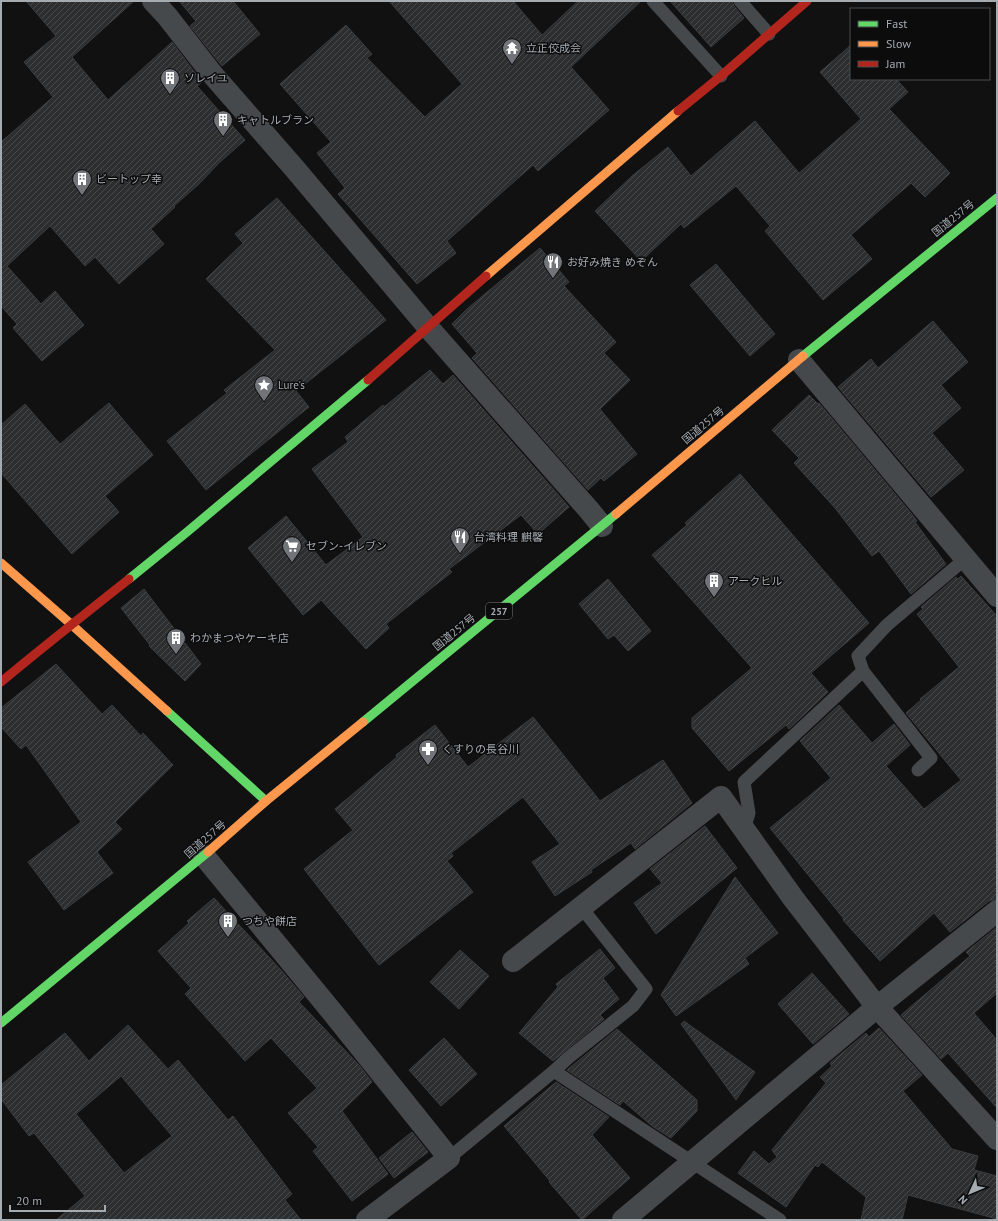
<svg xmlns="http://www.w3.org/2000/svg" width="998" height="1221" viewBox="0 0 998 1221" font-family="'PT Sans','Noto Sans JP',sans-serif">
  <defs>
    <pattern id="building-hatch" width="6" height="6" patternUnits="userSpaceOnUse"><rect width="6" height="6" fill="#2d2e2f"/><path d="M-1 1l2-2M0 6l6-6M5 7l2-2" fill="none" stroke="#484a4b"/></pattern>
  </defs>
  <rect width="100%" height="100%" fill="#111112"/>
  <path fill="url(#building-hatch)" stroke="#3a3c3e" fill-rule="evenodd" d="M 26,1 L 134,1 L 72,57 L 108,100 L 172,42 L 202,82 L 197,86 L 245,140 L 219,163 L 199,184 L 174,206 L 175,207 L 151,229 L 164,244 L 119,284 L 95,257 L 85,266 L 50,226 L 7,266 L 41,304 L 55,291 L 84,325 L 42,361 L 13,328 L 17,324 L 1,306 L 1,142 L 53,97 L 24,62 L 56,36 Z
    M 179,1 L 233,1 L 260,34 L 222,66 L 190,26 L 196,21 Z
    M 389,1 L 513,1 L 542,35 L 578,1 L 641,1 L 571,67 L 609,110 L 538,171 L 533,165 L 447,241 L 456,253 L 417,284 L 338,194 L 345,188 L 317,153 L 331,142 L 280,84 L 346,25 L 372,54 L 367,58 L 425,117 L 462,84 Z
    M 670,1 L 732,1 L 734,6 L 744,18 L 711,47 Z
    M 851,45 L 851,79 L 896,79 L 908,92 L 889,109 L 950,173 L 925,197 L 911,183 L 851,235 L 872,259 L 823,300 L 765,231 L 770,226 L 736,186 L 684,228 L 681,224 L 641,261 L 595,211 L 632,176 L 668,147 L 691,176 L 755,121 L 799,173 L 861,119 L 820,72 Z
    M 277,198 L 386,320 L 296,391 L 309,407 L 206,490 L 167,441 L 227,393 L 224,390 L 275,350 L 206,279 L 243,243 L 235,234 Z
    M 540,248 L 569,282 L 564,286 L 616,342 L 604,353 L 630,380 L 600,409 L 637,454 L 604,481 L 601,478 L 588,490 L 472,358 L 477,353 L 452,324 L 468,308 Z
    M 716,264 L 775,334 L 750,356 L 690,285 Z
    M 933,321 L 968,362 L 941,385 L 961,408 L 932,433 L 964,470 L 931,497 L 838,387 L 871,359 L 878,368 Z
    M 430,370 L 443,384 L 453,375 L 569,507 L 538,534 L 521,515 L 449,569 L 452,572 L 386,624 L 389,628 L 366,649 L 321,600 L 303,615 L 248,548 L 286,516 L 326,565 L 363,537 L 312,469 L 348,442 L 345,437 L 383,405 L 384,407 Z
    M 809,395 L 818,404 L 819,403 L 911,513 L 917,521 L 915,522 L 946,564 L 911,594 L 879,551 L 872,556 L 835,508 L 794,463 L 799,458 L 772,430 Z
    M 109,403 L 153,455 L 105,496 L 119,512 L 72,554 L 1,473 L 1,425 L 25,404 L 60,444 Z
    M 740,474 L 869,623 L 811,673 L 828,692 L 789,729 L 786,725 L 729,771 L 692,728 L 692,718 L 752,668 L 652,555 L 687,525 L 685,523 Z
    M 961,576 L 997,616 L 997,899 L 989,901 L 950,932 L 934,913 L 880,961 L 843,920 L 844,919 L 770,828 L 831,778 L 800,741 L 839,705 L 872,743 L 894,724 L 910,745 L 886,766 L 924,809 L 961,780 L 906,713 L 921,700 L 920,699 L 959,667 L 917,614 L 923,609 L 921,607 L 956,577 L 958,579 Z
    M 608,579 L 651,631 L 628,651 L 614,635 L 608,639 L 579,604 Z
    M 144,589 L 201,664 L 185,681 L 149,646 L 150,645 L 121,608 Z
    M 56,664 L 102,714 L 112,705 L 141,736 L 143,733 L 173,765 L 115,822 L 122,829 L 97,852 L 113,873 L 64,910 L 28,862 L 81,822 L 26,745 L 21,749 L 1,727 L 1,708 Z
    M 533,717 L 600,801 L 663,760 L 692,803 L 635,849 L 631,843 L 591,870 L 592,872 L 555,896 L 532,862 L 560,844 L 523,797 L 451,853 L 453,856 L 447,861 L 473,892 L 379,965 L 304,869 L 353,830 L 335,809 L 397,757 L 396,755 L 435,725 L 468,767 Z
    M 705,826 L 737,868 L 656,934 L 634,903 L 662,883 L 650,869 Z
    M 735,877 L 778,933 L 745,958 L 749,964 L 676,1016 L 661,995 Z
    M 214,898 L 281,970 L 304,997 L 299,1002 L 359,1065 L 372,1082 L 342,1111 L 388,1174 L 352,1201 L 313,1151 L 318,1147 L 288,1113 L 317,1088 L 271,1038 L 245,1061 L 185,994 L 191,988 L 158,951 L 189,923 L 187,921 Z
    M 997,927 L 997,993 L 974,1013 L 997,1040 L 997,1108 L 948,1053 L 941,1059 L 901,1015 L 970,956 L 966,952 Z
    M 600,949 L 615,968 L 603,978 L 619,999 L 600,1015 L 604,1019 L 553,1061 L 519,1033 L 558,987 L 556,984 Z
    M 460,950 L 489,976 L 459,1009 L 430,982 Z
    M 812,973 L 849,1014 L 813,1044 L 778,1004 Z
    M 684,1021 L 755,1072 L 736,1100 L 681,1024 Z
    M 128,1025 L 168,1069 L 178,1060 L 228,1120 L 233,1116 L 292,1194 L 285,1200 L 301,1220 L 56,1220 L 85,1196 L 34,1133 L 29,1136 L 1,1099 L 1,1085 L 65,1033 L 89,1061 ZM 121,1076 L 172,1136 L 124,1173 L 76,1114 Z
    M 879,1028 L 922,1075 L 903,1091 L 952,1149 L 978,1156 L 974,1170 L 997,1176 L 997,1219 L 908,1195 L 902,1220 L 861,1220 L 866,1197 L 822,1162 L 818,1167 L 815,1165 L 786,1207 L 738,1173 L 754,1151 L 769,1164 L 777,1157 L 772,1150 L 826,1083 L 820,1077 L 832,1066 L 830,1063 L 866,1033 L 869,1037 Z
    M 617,1029 L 697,1100 L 697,1111 L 671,1138 L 652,1126 L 623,1101 L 620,1105 L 567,1070 Z
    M 444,1038 L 477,1074 L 441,1106 L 409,1070 Z
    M 556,1082 L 609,1117 L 592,1135 L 630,1178 L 582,1220 L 549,1182 L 550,1181 L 504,1126 Z
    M 412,1132 L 428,1152 L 394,1178 L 379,1158 Z"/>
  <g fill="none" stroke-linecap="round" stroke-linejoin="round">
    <path stroke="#46494b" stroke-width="13" d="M 653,1 L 721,76
      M 740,1 L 769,34
      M 918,770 L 931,758 L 863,671 L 858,656 L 887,625 L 965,559
      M 744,829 L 749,813 L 744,782 L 863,671
      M 554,1071 L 780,1220
      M 449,1158 L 554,1071 L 568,1058 L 633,1006 L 646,989 L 581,907"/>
    <path stroke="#46494b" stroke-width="22" d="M 153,1 L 167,16 L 213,75 L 295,169 L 427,326 L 589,510 L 602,526
      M 799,360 L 997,596
      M 204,856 L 333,1013 L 449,1158 L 367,1220
      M 513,961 L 721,797 L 793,898 L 877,1007 L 997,1139
      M 623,1220 L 877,1007 L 997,911"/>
    <path stroke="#63d668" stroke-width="9" d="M 803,356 L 997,198
      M 129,579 L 187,532 L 368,380
      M 167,711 L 266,801
      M 363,722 L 616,514
      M 1,1023 L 208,852"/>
    <path stroke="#ff974d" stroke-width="9" d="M 486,276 L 678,111
      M 616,514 L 803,356
      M 1,563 L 72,625 L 167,711
      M 208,852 L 266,801 L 363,722"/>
    <path stroke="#b3261e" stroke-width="9" d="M 678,111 L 721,76 L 807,1
      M 368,380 L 486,276
      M 1,682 C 43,647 86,613 129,579"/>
  </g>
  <defs>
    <symbol id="temple-pin" viewBox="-11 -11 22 30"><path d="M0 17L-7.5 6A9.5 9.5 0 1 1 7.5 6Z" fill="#717579" stroke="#0c0c0d"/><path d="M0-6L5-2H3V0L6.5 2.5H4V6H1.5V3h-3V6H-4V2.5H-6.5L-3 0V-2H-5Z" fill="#fff"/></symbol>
    <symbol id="building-pin" viewBox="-11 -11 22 30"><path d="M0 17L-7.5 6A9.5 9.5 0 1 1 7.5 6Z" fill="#717579" stroke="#0c0c0d"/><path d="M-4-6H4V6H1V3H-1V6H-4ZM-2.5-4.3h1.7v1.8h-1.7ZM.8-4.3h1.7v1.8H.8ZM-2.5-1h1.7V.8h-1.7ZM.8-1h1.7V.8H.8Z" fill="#fff"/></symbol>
    <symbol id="restaurant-pin" viewBox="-11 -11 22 30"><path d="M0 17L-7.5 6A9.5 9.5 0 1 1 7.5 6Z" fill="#717579" stroke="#0c0c0d"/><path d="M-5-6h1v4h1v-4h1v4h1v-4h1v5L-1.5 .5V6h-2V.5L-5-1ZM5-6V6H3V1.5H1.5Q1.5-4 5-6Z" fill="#fff"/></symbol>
    <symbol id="sight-pin" viewBox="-11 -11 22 30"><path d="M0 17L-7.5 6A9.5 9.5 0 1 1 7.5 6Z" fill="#717579" stroke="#0c0c0d"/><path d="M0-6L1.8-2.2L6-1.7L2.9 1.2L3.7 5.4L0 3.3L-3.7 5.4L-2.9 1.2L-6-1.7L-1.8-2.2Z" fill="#fff"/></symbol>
    <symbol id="supermarket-pin" viewBox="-11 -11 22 30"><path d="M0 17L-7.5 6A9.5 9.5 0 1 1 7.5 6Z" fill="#717579" stroke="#0c0c0d"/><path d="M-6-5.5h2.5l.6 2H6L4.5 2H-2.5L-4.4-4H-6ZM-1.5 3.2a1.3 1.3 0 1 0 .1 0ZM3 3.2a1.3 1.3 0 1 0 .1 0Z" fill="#fff"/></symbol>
    <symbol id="pharmacy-pin" viewBox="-11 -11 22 30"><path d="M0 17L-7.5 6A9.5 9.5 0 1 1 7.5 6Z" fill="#717579" stroke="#0c0c0d"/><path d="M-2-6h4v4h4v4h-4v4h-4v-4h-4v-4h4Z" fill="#fff"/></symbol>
  </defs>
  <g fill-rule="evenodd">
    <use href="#temple-pin" x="501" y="37" width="22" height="30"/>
    <use href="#building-pin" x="159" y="67" width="22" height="30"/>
    <use href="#building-pin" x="212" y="109" width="22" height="30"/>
    <use href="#building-pin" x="71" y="168" width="22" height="30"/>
    <use href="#restaurant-pin" x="542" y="251" width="22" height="30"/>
    <use href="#sight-pin" x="253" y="374" width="22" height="30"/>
    <use href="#restaurant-pin" x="449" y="526" width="22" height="30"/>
    <use href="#supermarket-pin" x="281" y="535" width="22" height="30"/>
    <use href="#building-pin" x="703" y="570" width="22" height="30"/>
    <use href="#building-pin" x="165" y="627" width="22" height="30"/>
    <use href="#pharmacy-pin" x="417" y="738" width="22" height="30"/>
    <use href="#building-pin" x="217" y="910" width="22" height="30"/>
  </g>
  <g text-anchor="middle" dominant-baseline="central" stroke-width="3" stroke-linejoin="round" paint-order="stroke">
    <rect fill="#0c0c0d" stroke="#767b80" stroke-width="1" x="486" y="603" width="26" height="16" rx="3"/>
    <g font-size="10" font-weight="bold" fill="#a4abb1">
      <text x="499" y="611">257</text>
    </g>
    <g font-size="11" fill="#a4abb1" stroke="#0c0c0d" text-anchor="start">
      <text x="526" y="48">立正佼成会</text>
      <text x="184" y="78">ソレイユ</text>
      <text x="237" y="120">キャトルブラン</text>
      <text x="96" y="179">ビートップ幸</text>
      <text x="567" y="262">お好み焼き めぞん</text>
      <text x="278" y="385">Lure's</text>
      <text x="474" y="537">台湾料理 麒馨</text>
      <text x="306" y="546">セブン-イレブン</text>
      <text x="728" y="581">アークヒル</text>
      <text x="190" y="638">わかまつやケーキ店</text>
      <text x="442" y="749">くすりの長谷川</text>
      <text x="242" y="921">つちや餅店</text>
    </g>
    <g font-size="11" fill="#a4abb1" stroke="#0c0c0d">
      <text transform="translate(953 218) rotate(-39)">国道257号</text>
      <text transform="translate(703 425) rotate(-40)">国道257号</text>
      <text transform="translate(454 632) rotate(-39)">国道257号</text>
      <text transform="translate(205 839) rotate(-41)">国道257号</text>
    </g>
  </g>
  <rect width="998" height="1221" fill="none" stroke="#a4abb1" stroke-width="4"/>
  <rect x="850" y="8" width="140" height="72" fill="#0c0c0d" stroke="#494c4f"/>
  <rect x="858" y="21" width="20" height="6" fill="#63d668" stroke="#494c4f"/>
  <text x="886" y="28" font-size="12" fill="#a4abb1">Fast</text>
  <rect x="858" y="41" width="20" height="6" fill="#ff974d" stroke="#494c4f"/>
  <text x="886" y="48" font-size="12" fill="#a4abb1">Slow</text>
  <rect x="858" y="61" width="20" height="6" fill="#b3261e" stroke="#494c4f"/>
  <text x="886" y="68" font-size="12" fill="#a4abb1">Jam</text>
  <g transform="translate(970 1193) rotate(226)" stroke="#0c0c0d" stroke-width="3" paint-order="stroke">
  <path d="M0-3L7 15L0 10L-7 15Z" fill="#a4abb1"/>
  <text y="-6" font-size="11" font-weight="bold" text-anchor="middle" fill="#a4abb1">N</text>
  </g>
  <path d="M10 1205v6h95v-6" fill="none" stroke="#a4abb1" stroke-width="2"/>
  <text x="16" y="1205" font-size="12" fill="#a4abb1" stroke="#0c0c0d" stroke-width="3" paint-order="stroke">20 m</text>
</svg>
